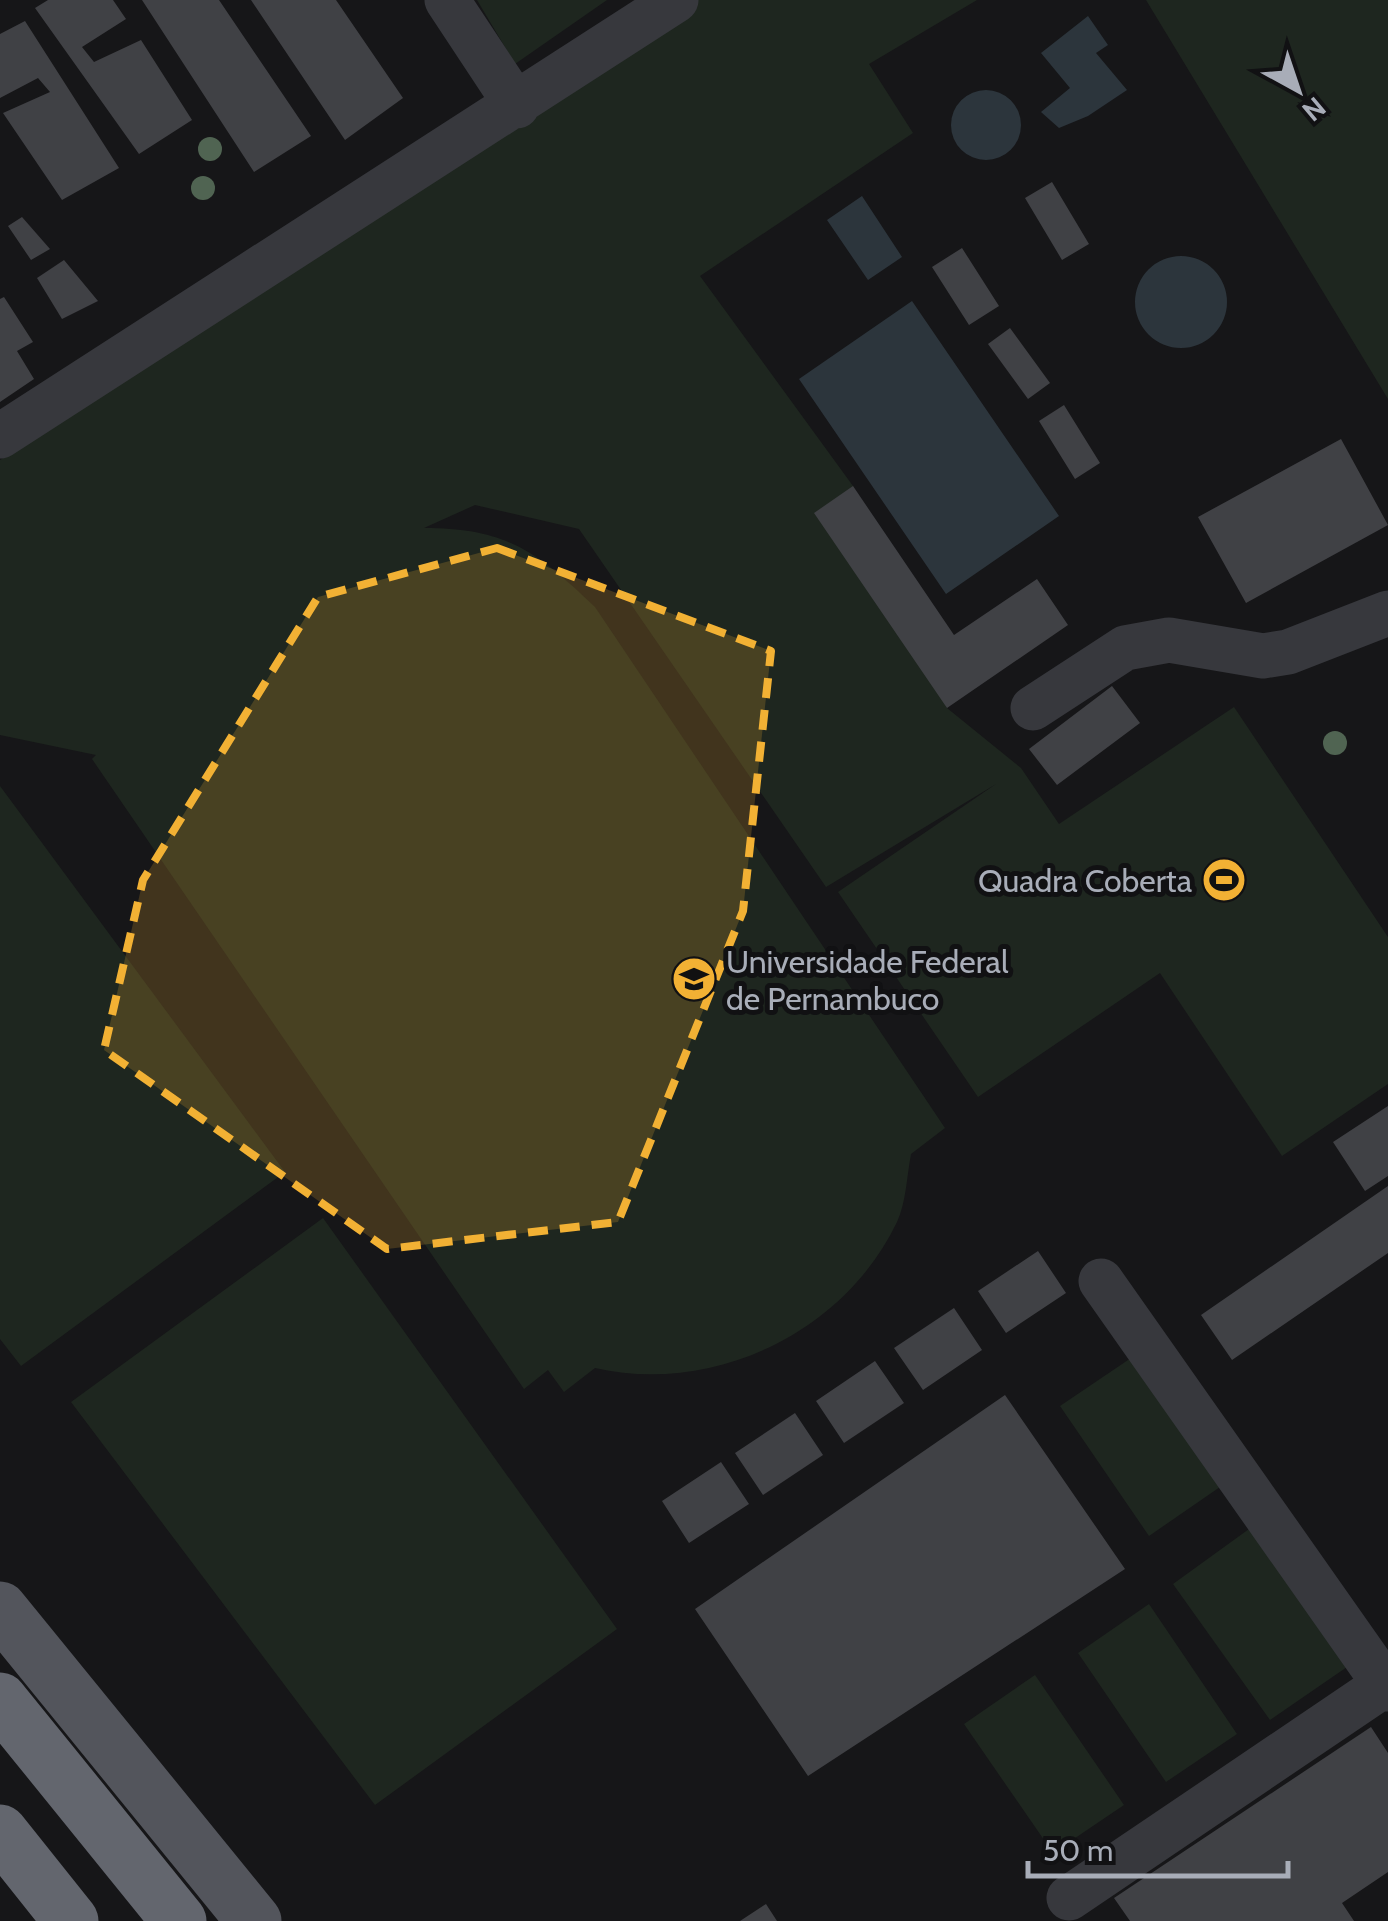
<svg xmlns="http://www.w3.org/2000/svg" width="1388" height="1921" viewBox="0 0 1388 1921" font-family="Cabin,sans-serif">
  <rect width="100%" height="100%" fill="#161618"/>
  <path fill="#1e261f" d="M 477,0 L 607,0 L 515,64 Z
    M 694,0 L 977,0 L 869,64 L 913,133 L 700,276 L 853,486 L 947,708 L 1021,768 L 1059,824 L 1234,707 L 1388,937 L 1388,1084 L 1282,1156 L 1160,973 L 978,1097 L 838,892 L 996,784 L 826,887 L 579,529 L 475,505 L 424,528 C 507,528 537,552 595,607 L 945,1128 L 911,1154 C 907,1175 906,1203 897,1222 C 844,1333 713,1395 595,1368 L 564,1392 L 548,1370 L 524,1389 L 92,759 L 96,755 L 0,735 L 0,460 Z
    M 1146,0 L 1388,0 L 1388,399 Z
    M 0,786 L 285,1172 L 21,1366 L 0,1339 Z
    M 323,1218 L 617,1629 L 375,1805 L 71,1402 Z
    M 1131,1358 L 1220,1487 L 1149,1536 L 1060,1406 Z
    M 1249,1529 L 1347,1667 L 1270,1720 L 1173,1584 Z
    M 1149,1604 L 1237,1734 L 1166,1782 L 1078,1653 Z
    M 1035,1675 L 1124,1805 L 1053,1853 L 964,1724 Z"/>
  <path fill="#2c353c" d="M 1088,16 L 1108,45 L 1096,53 L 1127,90 L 1088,116 L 1059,128 L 1041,112 L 1070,88 L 1041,53 Z
    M951 125a35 35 0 1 1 70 0a35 35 0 1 1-70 0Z
    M 862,196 L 902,257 L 868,280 L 827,220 Z
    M1135 302a46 46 0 1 1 92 0a46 46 0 1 1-92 0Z
    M 912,301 L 1059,516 L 946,594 L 799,379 Z"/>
  <path fill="#404145" d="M 48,0 L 113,0 L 126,19 L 82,47 L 94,62 L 141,40 L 192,120 L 139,154 L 35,8 Z
    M 142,0 L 219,0 L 311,136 L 254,172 Z
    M 251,0 L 336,0 L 403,98 L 345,140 Z
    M 25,21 L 119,168 L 62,200 L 3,113 L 50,92 L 38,78 L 0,98 L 0,34 Z
    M 1052,182 L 1089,244 L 1062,260 L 1025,198 Z
    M 22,217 L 50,249 L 31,260 L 8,226 Z
    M 962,248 L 999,306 L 969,325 L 932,267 Z
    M 64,260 L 98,301 L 62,319 L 37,278 Z
    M 4,297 L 33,342 L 17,351 L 34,379 L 0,402 L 0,299 Z
    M 1010,328 L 1050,383 L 1028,399 L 988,344 Z
    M 1064,405 L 1100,463 L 1075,479 L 1039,421 Z
    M 1341,439 L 1388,525 L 1246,603 L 1198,517 Z
    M 853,486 L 954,635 L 1037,579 L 1068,625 L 947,708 L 814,513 Z
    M 1112,686 L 1140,723 L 1057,785 L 1029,749 Z
    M 1388,1106 L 1388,1176 L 1365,1191 L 1333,1142 Z
    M 1388,1186 L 1388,1253 L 1232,1360 L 1201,1315 Z
    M 1038,1251 L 1066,1293 L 1006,1333 L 978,1291 Z
    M 954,1308 L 982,1350 L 923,1390 L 894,1348 Z
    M 875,1361 L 904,1403 L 844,1443 L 816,1401 Z
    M 1005,1395 L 1125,1569 L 808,1776 L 695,1609 Z
    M 795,1413 L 823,1455 L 763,1495 L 735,1453 Z
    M 721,1462 L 749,1504 L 689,1543 L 662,1501 Z
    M 1371,1727 L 1388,1753 L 1388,1872 L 1342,1903 L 1354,1921 L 1130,1921 L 1114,1898 Z
    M 766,1904 L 777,1921 L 740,1921 Z"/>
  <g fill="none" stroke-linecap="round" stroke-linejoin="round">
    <path stroke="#37383d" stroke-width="45" d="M 447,0 L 517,106
      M 0,436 L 676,0
      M 1033,708 L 1125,648 L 1169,640 L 1263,656 L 1288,652 L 1388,613
      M 1101,1281 L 1388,1689
      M 1069,1898 L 1384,1685"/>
    <path stroke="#53555c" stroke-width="55" d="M 0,1609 L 254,1921"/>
    <path stroke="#63666e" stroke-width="55" d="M 0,1700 L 179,1921
      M 0,1832 L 71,1921"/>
  </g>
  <g fill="#506452">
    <circle cx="210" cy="149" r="12"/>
    <circle cx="203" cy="188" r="12"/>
    <circle cx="1335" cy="743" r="12"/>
  </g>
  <path fill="#f2b134" fill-opacity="0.2" stroke="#f2b134" stroke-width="8" stroke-dasharray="20 12" stroke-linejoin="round" d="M 497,548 L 771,651 L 743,911 L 618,1222 L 387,1249 L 104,1050 L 143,880 L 318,597 Z"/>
  <defs>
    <symbol id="stadium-disc" viewBox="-11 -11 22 22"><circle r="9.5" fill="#f2b134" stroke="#111113"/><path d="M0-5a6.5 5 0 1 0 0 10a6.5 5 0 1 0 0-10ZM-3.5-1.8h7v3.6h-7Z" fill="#111"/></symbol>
    <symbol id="university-disc" viewBox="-11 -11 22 22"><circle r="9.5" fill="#f2b134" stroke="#111113"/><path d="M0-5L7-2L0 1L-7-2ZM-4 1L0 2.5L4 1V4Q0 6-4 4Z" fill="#111"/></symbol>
  </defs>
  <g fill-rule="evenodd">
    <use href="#stadium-disc" x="1199" y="855" width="50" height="50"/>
    <use href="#university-disc" x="669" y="954" width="50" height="50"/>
  </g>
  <g text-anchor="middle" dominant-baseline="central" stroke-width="10" stroke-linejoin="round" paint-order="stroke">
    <g font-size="32" fill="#a8adb8" stroke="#111113" text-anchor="end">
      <text x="1192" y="880">Quadra Coberta</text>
      <text x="726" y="961" text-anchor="start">Universidade Federal<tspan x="726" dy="37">de Pernambuco</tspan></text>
    </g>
  </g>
  <g transform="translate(1298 90) rotate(140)" stroke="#111113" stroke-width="8" paint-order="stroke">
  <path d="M0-8L18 38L0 25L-18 38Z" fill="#a8adb8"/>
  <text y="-15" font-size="28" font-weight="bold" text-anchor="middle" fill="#a8adb8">N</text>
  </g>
  <path d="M1028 1861v15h260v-15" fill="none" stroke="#a8adb8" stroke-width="5"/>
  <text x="1043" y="1861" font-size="30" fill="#a8adb8" stroke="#111113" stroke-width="8" paint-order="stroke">50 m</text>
</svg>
